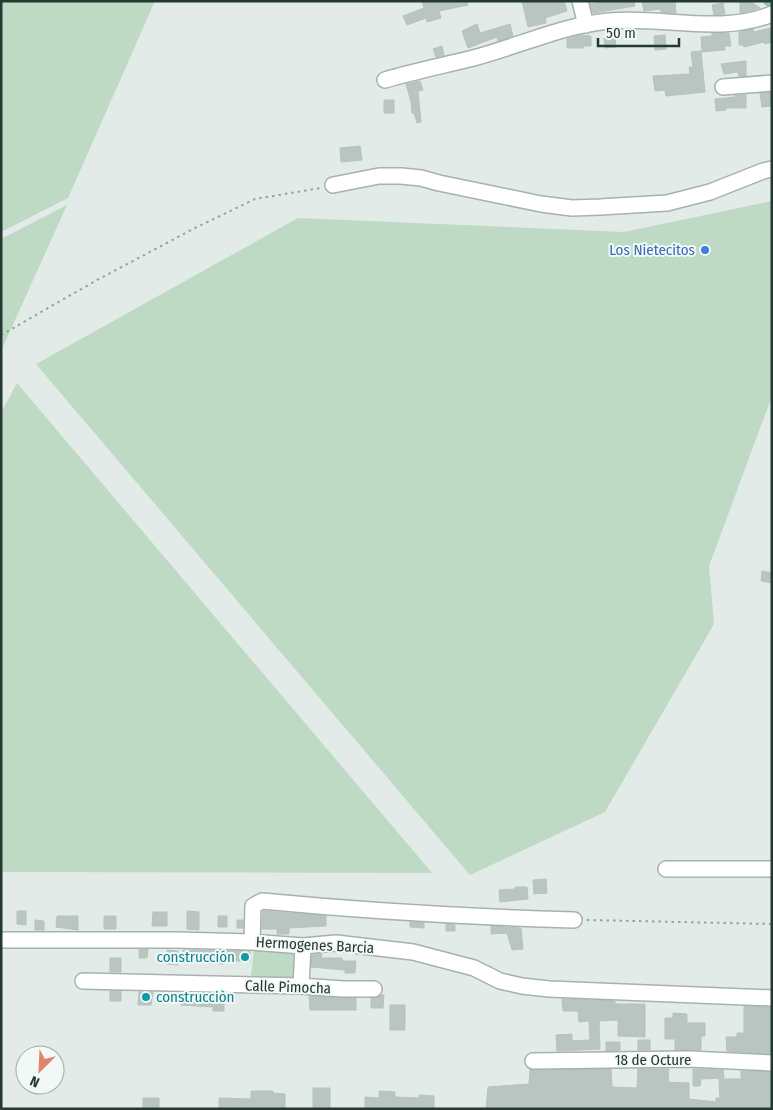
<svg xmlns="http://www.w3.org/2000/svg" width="773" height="1110" viewBox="0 0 773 1110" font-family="'Fira Sans Condensed',sans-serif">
  <rect width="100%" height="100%" fill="#e2ebe7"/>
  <path fill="#bed9c4" d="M 1,1 L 155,1 L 68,198 L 1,232 Z
    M 772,201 L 772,396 L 709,566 L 714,624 L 605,812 L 470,875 L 36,364 L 298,218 L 624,232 Z
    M 67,205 L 1,351 L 1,239 Z
    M 17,383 L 432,873 L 1,872 L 1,413 Z
    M 254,949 L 295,952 L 293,980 L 251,977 Z"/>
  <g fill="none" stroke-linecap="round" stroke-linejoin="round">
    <path stroke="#91c2c9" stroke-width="11" d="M 769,1 L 772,2"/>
  </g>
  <path fill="#b8c5c0" stroke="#b6c3bd" d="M 422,1 L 467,1 L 468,5 L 439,11 L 441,18 L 427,22 L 426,18 L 407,25 L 403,16 L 424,8 Z
    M 522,1 L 564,1 L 567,11 L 545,18 L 546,23 L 528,27 Z
    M 606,1 L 634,1 L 635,6 L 593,13 L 590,4 Z
    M 642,1 L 675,1 L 676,13 L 661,12 L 661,9 L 644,11 Z
    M 740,1 L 750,1 L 760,8 L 740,13 Z
    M 723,3 L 725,14 L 714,15 L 712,5 Z
    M 477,24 L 480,33 L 510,24 L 513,36 L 498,41 L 497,37 L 468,48 L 462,31 Z
    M 770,28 L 772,42 L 765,44 L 764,42 L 744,47 L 743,45 L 739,45 L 739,32 L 753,29 L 754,32 Z
    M 712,33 L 729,33 L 731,46 L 724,46 L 725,50 L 702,52 L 701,37 L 712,36 Z
    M 582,35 L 591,36 L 591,46 L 583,46 L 583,48 L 567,48 L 567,39 Z
    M 665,35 L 666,49 L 655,50 L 654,36 Z
    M 615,37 L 616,47 L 605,48 L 604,38 Z
    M 442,46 L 444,55 L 436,57 L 433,49 Z
    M 701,51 L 705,92 L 666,96 L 665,90 L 655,91 L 653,76 L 690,74 L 689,67 L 693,67 L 691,52 Z
    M 746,61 L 746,76 L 739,76 L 738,72 L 724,74 L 721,64 Z
    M 420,81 L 423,90 L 418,91 L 421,122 L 417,123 L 414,113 L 412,113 L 411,102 L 406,84 Z
    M 772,92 L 772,106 L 762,107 L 760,93 Z
    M 735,95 L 746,95 L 746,108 L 726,108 L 726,110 L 716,111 L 715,99 L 735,97 Z
    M 384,100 L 394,100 L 394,113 L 384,113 Z
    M 360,146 L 362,160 L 341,162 L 340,148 Z
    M 762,571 L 772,573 L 772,583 L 761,581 Z
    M 546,879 L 547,893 L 534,894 L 533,880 Z
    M 515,887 L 527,887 L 528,899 L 500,902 L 499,890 L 515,889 Z
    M 17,911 L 26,911 L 26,925 L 17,924 Z
    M 187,911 L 199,912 L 199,930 L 187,929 Z
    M 263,911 L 326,916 L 326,926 L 289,928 L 289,934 L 277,934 L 277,929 L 262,929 Z
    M 153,912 L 167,912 L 167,926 L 152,926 Z
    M 57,916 L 78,916 L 78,930 L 56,927 Z
    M 104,916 L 116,916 L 116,929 L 104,929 Z
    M 218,916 L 227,916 L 227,927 L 218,927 Z
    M 35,920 L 44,921 L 44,930 L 35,930 Z
    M 237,920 L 243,920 L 243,928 L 237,928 Z
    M 410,922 L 424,923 L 424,928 L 410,927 Z
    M 446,924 L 455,925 L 455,931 L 446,931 Z
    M 491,926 L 521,928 L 523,949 L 512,950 L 507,933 L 491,934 Z
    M 139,949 L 148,949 L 147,958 L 139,958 Z
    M 167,950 L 178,951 L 178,965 L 167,964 Z
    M 183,950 L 250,951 L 250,961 L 224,961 L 224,964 L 196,962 L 196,959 L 183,959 Z
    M 322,954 L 321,958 L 342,958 L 342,961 L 356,961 L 355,973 L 345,973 L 345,970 L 311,967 L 312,955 Z
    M 110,958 L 121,958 L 121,972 L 110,972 Z
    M 110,991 L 121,991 L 121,1001 L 110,1001 Z
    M 139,992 L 153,992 L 151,1005 L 138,1005 Z
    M 181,993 L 205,993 L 205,996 L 224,996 L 224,1011 L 213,1011 L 213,1007 L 181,1005 Z
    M 381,995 L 384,995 L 383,1008 L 371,1008 L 371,998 Z
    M 309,996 L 356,998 L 356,1010 L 310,1010 Z
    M 562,999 L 615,1001 L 615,1004 L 645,1004 L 645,1037 L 618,1036 L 618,1020 L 599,1021 L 600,1049 L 557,1051 L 556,1035 L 572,1034 L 572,1041 L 590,1040 L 589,1021 L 579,1022 L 578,1011 L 563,1011 Z
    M 390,1005 L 405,1005 L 405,1030 L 390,1030 Z
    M 744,1006 L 772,1007 L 772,1054 L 727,1051 L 726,1037 L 737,1037 L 737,1033 L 744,1033 Z
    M 673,1013 L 687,1014 L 687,1023 L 705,1023 L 705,1036 L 701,1036 L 701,1050 L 675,1050 L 675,1039 L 665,1039 L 665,1018 L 673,1018 Z
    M 638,1040 L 650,1040 L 650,1050 L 638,1050 Z
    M 606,1042 L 620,1042 L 620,1050 L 606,1051 Z
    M 611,1069 L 612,1087 L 637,1088 L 638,1069 L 669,1069 L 668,1082 L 689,1083 L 689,1099 L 716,1102 L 716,1098 L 720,1098 L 719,1079 L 741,1079 L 741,1071 L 772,1072 L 771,1109 L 486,1109 L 488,1087 L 529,1084 L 530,1070 Z
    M 693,1069 L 723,1070 L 724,1078 L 701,1079 L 700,1086 L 693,1086 Z
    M 313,1088 L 330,1088 L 330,1109 L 313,1109 Z
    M 251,1091 L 273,1091 L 273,1093 L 285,1094 L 285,1109 L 219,1109 L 219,1098 L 251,1099 Z
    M 379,1091 L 395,1092 L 395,1097 L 419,1098 L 419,1095 L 434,1096 L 434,1109 L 365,1109 L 365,1097 L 379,1098 Z
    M 143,1098 L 159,1098 L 159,1109 L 143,1109 Z"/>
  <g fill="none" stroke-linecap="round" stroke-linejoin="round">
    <defs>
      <path id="minor" d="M 580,1 L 586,25
        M 385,80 C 415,71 446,65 477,57 C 521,45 564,25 609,21 C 663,16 720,35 772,14
        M 723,87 L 772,83
        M 333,185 L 379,176 L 401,176 L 421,178 L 439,183 L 541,204 L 572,208 L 600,207 L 667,203 L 710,192 L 763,171 L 772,169
        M 666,869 L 772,869
        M 1,940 L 176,940 L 252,942 L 303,946 L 336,943 L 413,952 L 474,968 L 500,981 L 522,986 L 549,989 L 772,998
        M 252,942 L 253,906 L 262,901 C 366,911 470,917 574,920
        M 83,981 L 301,986 L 343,989 L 374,989
        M 301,986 L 303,946
        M 533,1061 L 689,1059 L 772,1063"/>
    </defs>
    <use href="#minor" stroke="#a6b2ad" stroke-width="18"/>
    <path stroke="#87aa9e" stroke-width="2" stroke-dasharray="2.5 4" stroke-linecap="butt" d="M 1,335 L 97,280 L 195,228 L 255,199 L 321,188
      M 587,920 L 772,924"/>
    <use href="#minor" stroke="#fff" stroke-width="15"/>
  </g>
  <circle fill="#3f7fe0" stroke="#f2f8f5" stroke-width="2" cx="705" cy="250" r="5"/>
  <g fill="#0f9aa8" stroke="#f2f8f5" stroke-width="2">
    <circle cx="245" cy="957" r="5"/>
    <circle cx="146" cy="997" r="5"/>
  </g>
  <g text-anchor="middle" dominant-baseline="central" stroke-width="4" stroke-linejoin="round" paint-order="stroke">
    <g font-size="15" fill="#366cbe" stroke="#f2f8f5" text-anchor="end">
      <text x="695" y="250">Los Nietecitos</text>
    </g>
    <g font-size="15" fill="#253933" stroke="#f2f8f5">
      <text transform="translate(315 945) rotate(3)">Hermogenes Barcia</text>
      <text transform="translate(288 987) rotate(2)">Calle Pimocha</text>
      <text x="653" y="1060">18 de Octure</text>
    </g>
    <g font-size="15" fill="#0d838f" stroke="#f2f8f5" text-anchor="end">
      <text x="235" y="957">construcción</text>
      <text x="156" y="997" text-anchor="start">construcciòn</text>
    </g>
  </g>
  <rect width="773" height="1110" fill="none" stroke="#253933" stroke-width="5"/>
  <g transform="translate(40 1070) rotate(204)"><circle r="24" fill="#f2f8f5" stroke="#a0aca7"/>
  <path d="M0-4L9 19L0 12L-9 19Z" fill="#e0846b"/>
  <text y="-8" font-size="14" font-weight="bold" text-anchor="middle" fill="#253933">N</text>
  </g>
  <path d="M598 38v8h81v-8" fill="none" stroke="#253933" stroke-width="2.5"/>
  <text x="606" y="38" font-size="15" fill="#253933" stroke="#f2f8f5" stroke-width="4" paint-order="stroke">50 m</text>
</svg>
